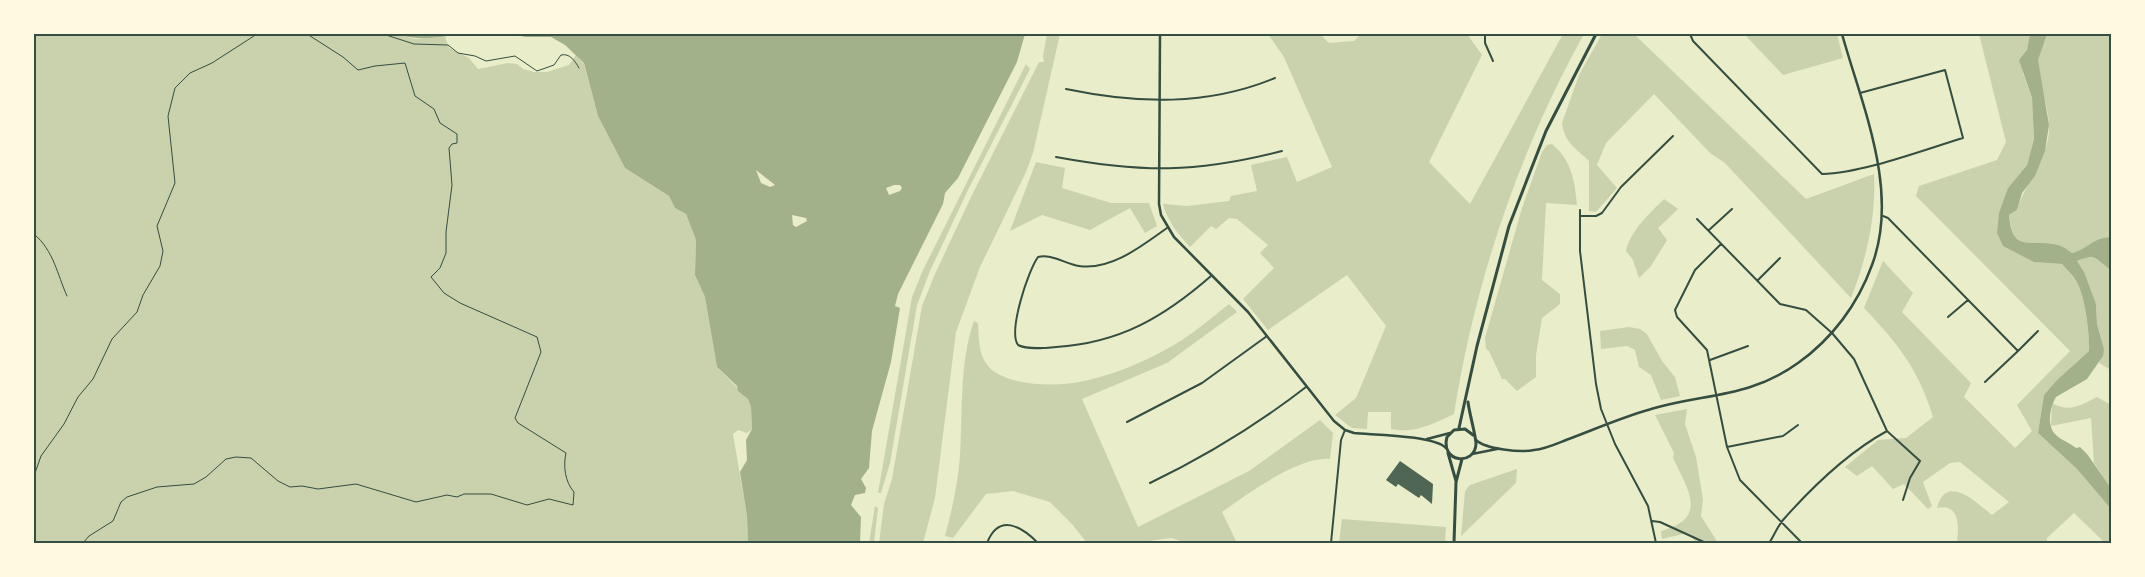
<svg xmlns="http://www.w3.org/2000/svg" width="2145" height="577" viewBox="0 0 2145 577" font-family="Inter,sans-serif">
  <rect width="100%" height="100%" fill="#e9edc9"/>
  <path fill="#cad2ad" d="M 34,34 L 396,34 L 414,39 L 445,37 L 449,48 L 469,58 L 478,69 L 508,63 L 517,64 L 523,69 L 534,72 L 547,72 L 569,65 L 576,55 L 584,64 L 598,116 L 625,168 L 669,196 L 675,208 L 686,214 L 696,240 L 695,275 L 705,297 L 717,367 L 748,399 L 751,407 L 752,429 L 747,433 L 738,430 L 733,434 L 747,516 L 748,543 L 34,543 Z
    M 1047,34 L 1060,34 L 1033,153 L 1026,172 L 980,267 L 956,332 L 935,498 L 923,543 L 879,543 L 884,504 L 892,479 L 922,306 L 935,274 L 972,195 L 1039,62 L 1044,62 L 1043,56 Z
    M 1268,34 L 1320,34 L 1329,43 L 1354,41 L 1361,34 L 1467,34 L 1482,55 L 1429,162 L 1470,204 L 1563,34 L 1584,34 C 1519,151 1475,281 1454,414 C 1433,424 1414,434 1391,429 L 1391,412 L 1368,412 L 1367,429 L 1352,428 L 1335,415 L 1356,398 L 1386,326 L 1347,275 L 1268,330 L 1243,299 L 1274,268 L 1260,253 L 1268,245 L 1237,219 L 1229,218 L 1216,229 L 1211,226 L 1190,247 C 1178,234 1168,222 1163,204 L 1187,206 L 1229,201 L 1231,196 L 1257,191 L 1251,165 L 1287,157 L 1297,182 L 1332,167 L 1284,57 Z
    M 1602,34 L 1634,34 L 1806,199 L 1874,174 C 1876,218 1867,257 1851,298 L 1725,163 L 1710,153 L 1654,94 L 1606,143 L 1597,165 L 1617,188 L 1596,212 L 1589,211 L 1589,161 C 1576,148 1565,144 1562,123 L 1579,75 Z
    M 1744,34 L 1837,34 L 1843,58 L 1783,75 Z
    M 1979,34 L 2030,34 L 2023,73 L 2032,98 L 2034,139 L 2027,165 L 2008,188 L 1997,233 L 2034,262 L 2062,264 C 2066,269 2072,274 2075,279 C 2085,293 2090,335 2089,351 L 2057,380 L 2044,395 L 2038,433 L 2077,469 L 2111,509 L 2111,543 L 2105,543 L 2074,513 L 2047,538 L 2047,543 L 1959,543 L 1957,541 C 1959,527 1960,503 1937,508 C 1946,472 1977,503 1992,515 L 2009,502 L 1960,462 L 1950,463 L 1923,482 L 1932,506 L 1928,509 L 1904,484 L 1893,489 L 1872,466 L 1857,476 L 1845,467 L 1878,440 L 1906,438 L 1933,417 C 1918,368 1898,344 1864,308 L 1883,261 L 1913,293 L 1902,312 L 1971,383 L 1964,397 L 2015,448 L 2032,431 L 2017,405 L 2070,351 L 1916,196 L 1919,186 L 1997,160 L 2006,142 Z
    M 2047,34 L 2111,34 L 2111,237 C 2091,238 2090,248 2072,253 C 2068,250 2063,246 2058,245 C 2032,238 2013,256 2009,215 L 2017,210 C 2025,182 2051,157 2049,124 C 2048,103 2037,81 2038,59 C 2039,50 2044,42 2047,34 Z
    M 1026,64 L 1030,69 L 967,192 L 930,271 L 917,305 L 890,463 L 881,493 L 878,493 L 912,297 L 923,270 Z
    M 1552,144 C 1571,159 1575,181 1577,205 L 1546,203 L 1542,280 L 1560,294 L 1560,304 L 1542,318 L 1536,355 L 1536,377 L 1517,391 L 1505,379 L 1502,379 L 1489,351 L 1486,349 L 1485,338 L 1522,208 L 1542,152 L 1547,145 Z
    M 1036,162 L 1065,168 L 1062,188 L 1111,203 L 1149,203 L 1157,226 L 1145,233 L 1130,208 L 1090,230 L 1042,215 L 1010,231 Z
    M 1664,199 L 1678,209 L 1658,228 L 1667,240 L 1651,266 L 1639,278 L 1633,260 L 1626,251 C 1630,231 1650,213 1664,199 Z
    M 2086,257 L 2100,259 L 2111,270 L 2111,370 L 2099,363 L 2104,349 L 2097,324 L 2096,304 L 2077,261 Z
    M 1229,304 L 1237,312 L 1167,363 L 1082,399 L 1138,527 L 1249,471 L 1320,420 L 1333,433 L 1330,459 C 1299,456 1247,494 1222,512 L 1237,543 L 1188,543 L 1171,538 L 1135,543 L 1087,543 L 1072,524 L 1050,502 L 1013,491 L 986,494 L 953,538 L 945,536 C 952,510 958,483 960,456 C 963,412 959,363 974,321 L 978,323 C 979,337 978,354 988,366 C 1005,386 1055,387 1079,382 C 1108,377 1139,364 1165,350 C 1188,338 1209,320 1229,304 Z
    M 1629,327 L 1640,329 L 1647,334 L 1662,361 L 1675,377 L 1680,396 L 1661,400 L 1651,375 L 1639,367 L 1635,350 L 1627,346 L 1601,349 L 1600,331 Z
    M 2097,397 L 2111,405 L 2111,488 L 2094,463 L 2091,418 L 2051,426 L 2052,403 C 2070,413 2081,405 2097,397 Z
    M 1687,409 L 1685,424 L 1696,457 L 1703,499 L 1701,516 L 1718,543 L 1697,543 L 1687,533 L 1662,539 L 1661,531 C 1709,518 1688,490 1673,458 L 1674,453 L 1655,415 Z
    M 1517,469 L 1516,483 L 1461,536 L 1465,491 L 1470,485 Z
    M 875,506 L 878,508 L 874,543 L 869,543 Z
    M 1342,519 L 1446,527 L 1445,543 L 1339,543 Z"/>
  <path fill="#a3b18a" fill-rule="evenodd" d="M 396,34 L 460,34 C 437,38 419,41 396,34 Z
    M 513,34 L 1025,34 L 1017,62 L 958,178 L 945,193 L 943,204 L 898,294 L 895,306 L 900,308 L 891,362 L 872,431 L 869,468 L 861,479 L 866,488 L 865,493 L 855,495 L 851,505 L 861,517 L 860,543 L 748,543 L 747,516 L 740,472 L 747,460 L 746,440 L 752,429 L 751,407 L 748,399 L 738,391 L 737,386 L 717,367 L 705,297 L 695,275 L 696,240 L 686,214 L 675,208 L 669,196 L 625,168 L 598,116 L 584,63 L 565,45 L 551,37 L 525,37 ZM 756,170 L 775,185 L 770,187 L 761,183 ZM 894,185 L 900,185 L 902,188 L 900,191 L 889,195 L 886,188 ZM 792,215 L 806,218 L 807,221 L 796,227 L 793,225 Z
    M 2030,34 L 2047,34 L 2038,60 L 2049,125 L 2045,151 L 2035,176 L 2022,193 L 2017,210 L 2009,215 C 2012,255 2032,238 2058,245 C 2063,246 2068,250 2072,253 C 2090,248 2091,238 2111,237 L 2111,270 C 2097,261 2097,252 2077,261 L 2084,272 L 2096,304 L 2097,324 L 2104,349 L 2103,356 L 2087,379 L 2056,397 C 2050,407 2046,426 2056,435 C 2061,440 2070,443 2076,448 L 2080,447 L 2087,454 L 2111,488 L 2111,509 L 2077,469 L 2038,433 L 2044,395 L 2057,380 L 2089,351 C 2090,335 2085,293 2075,279 C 2072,274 2066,269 2062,264 L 2034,262 L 2003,246 L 1997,233 L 1999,213 L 2008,188 L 2027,165 L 2034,139 L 2032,98 L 2019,60 L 2027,50 Z"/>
  <path fill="#4f6655" d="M 1400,461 L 1433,484 L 1432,504 L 1421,495 L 1419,498 L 1398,484 L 1396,487 L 1386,480 Z"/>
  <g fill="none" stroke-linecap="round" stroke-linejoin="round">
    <path stroke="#344e41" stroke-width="1" d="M 383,34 L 414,44 L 448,45 L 458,53 L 475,56 L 486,61 L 515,56 L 537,71 L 554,65 L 561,55 C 570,53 575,61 579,68
      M 34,234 C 54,251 57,274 67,296
      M 34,476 L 41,456 L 64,424 L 78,397 L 93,379 L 112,339 L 137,312 L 143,295 L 160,266 L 163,251 L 157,226 L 175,183 L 168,116 L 175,88 L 190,73 L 212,63 L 257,34
      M 83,543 L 89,536 L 113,521 L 121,502 L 127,497 L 157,487 L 194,484 L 206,477 L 226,459 L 236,457 L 251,458 L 278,481 L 290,487 L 302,486 L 318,489 L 356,484 L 416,502 L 447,495 L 457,497 L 464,494 L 491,494 L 527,505 L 549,499 L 573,505 L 574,492 C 565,482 563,466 566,453 L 518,423 L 515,418 L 541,352 L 537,337 L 460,303 L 444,293 L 431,277 L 440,268 L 446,253 L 446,232 L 452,185 L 449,148 L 452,144 L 457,143 L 457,134 L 440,123 L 434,109 L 415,96 L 405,63 L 375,66 L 358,70 L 343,57 L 307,34"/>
    <path stroke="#344e41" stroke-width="2" d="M 1485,34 L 1485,43 L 1493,61
      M 1690,34 L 1693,41 L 1822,174 C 1863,173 1923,150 1963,138 L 1945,70 L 1860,93
      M 1066,89 C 1138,104 1207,106 1275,78
      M 1056,157 C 1143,173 1196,173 1282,151
      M 1580,210 L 1580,251 L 1596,384 L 1601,409 L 1615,444 L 1648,506 L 1656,543
      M 1580,216 L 1596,216 L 1602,213 L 1621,187 L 1673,136
      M 1883,216 L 1888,218 L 2018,351 L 1985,382
      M 1697,219 L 1780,304 L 1806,310 L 1832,333 L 1854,359 L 1887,431 L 1920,461 L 1910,478 L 1903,500
      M 1167,228 C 1143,245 1111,271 1079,266 C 1066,264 1050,253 1038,257 C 1028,271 1008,331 1018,345 C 1028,350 1045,348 1056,347 C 1120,343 1164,317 1211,276
      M 1709,230 L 1732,209
      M 1721,244 L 1695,270 L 1675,310 L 1677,317 L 1707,350 L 1727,447 L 1740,480 L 1802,543
      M 1758,280 L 1780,258
      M 1948,317 L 1968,300
      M 2018,351 L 2038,331
      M 1710,360 L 1748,346
      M 1127,422 L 1202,383 L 1267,336
      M 1727,447 L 1783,436 L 1798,425
      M 1150,483 C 1206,456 1257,425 1306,387
      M 1652,521 L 1660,522 L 1706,543
      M 987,543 C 999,513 1021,526 1038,543
      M 1331,543 L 1341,440 L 1345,430
      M 1769,543 C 1774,536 1777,527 1783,520 C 1813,486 1847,453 1887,431"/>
    <path stroke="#344e41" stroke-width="2.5" d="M 1160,34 L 1159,204 L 1161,215 L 1174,237 L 1248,312 L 1334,421 L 1345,430 L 1354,433 C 1374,435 1433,435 1446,448
      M 1427,439 L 1450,433
      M 1476,440 C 1485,449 1521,453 1534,450 C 1545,449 1556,444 1566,440 C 1593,430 1620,418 1648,410 C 1703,393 1748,399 1798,363 C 1832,339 1858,304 1872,265 C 1900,191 1862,106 1842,34
      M 1472,454 L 1497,449"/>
    <path stroke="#344e41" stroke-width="3" d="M 1468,402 C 1469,412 1476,436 1476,444 C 1475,466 1440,463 1447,437 L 1454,430 L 1465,429 L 1473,435
      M 1459,428 L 1477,346 L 1509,226 L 1546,131 L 1596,34
      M 1448,453 L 1456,481
      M 1454,543 L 1456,482 L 1462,459"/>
  </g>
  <rect width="2145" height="577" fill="none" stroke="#fefae0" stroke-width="70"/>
  <rect x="35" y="35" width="2075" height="507" fill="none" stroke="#344e41" stroke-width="2"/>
</svg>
